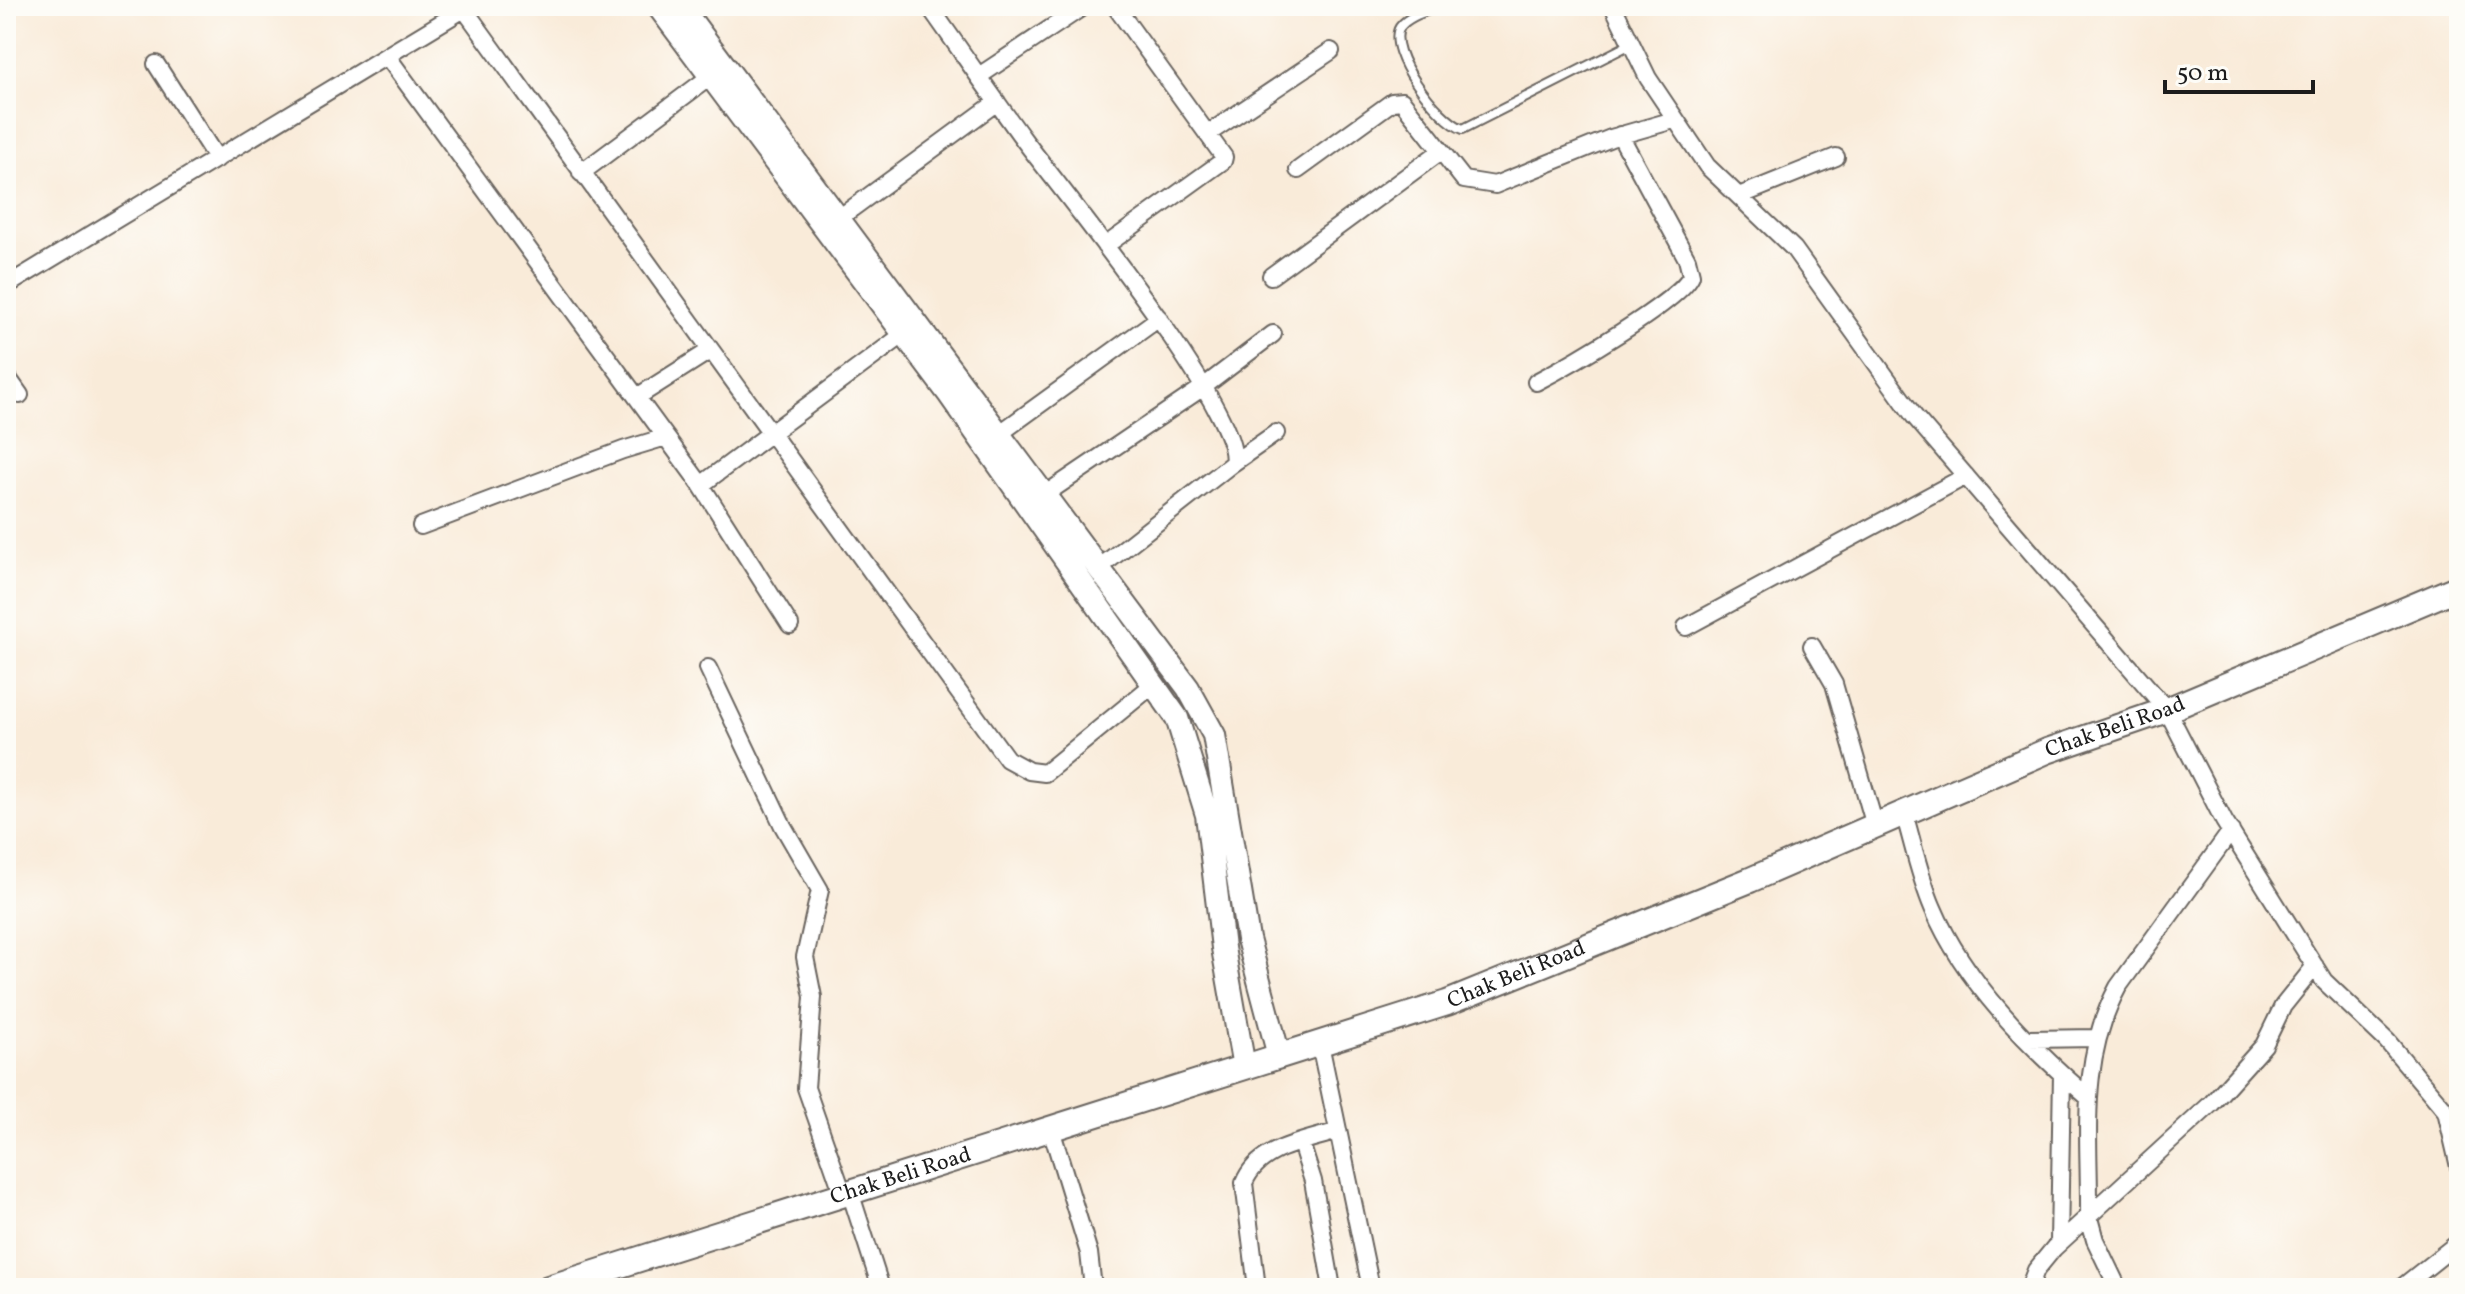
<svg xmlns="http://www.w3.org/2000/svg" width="2465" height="1294" viewBox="0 0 2465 1294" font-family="Vollkorn,serif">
  <rect width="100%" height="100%" fill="#fdfcf7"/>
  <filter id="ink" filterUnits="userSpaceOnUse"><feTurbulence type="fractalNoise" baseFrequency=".0125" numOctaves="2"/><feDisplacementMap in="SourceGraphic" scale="16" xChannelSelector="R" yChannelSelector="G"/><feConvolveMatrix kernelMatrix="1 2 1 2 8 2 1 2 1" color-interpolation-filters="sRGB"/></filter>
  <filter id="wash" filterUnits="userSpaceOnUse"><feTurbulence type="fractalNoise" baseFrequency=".006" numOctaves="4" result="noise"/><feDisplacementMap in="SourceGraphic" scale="32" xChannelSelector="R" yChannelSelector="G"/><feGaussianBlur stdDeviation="1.8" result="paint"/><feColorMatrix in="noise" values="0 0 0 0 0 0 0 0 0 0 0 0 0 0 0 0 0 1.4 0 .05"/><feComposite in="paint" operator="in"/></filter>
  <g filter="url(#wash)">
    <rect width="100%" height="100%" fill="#f9ebd9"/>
  </g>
  <g filter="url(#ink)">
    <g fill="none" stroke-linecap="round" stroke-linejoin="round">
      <defs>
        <path id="lane" d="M 1439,6 C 1427,11 1408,16 1400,27 C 1385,51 1439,121 1463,129 L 1631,44"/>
        <path id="street" d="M 462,6 L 1007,759 L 1029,771 L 1045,773 L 1154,684
          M 929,6 C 961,51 992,96 1024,140 C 1060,188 1245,415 1233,463 L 1099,568
          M 1613,6 L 1648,78 L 1707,166 L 1794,249 L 1914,416 L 2167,710 L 2224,821 L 2324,981 L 2387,1041 L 2446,1111 L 2459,1167
          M 387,56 L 701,485 L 790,625
          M 156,64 L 217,159
          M 979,76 L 1084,6
          M 1209,133 L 1331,51
          M 1298,170 L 1392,102 L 1402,101 L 1464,180 L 1495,185 L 1611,138 L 1674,120
          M 581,173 L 711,76
          M 1739,196 L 1836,157
          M 839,218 L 997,102
          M 1105,246 L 1223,161 L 1224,157 L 1115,6
          M 1271,276 L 1441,151
          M 6,286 L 464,9
          M 6,375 L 20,395
          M 1536,382 C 1565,367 1682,300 1691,275 L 1687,259 L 1620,135
          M 637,397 L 711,350
          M 999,434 L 1159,318
          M 1233,463 L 1276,433
          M 701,485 L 904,334
          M 1044,495 L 1202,388 L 1273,334
          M 421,526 L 623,450 L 666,437
          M 1686,627 L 1966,476
          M 1812,646 L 1834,684 L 1875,826
          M 708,668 L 783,826 L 820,890 L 805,957 L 813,997 L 806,1088 L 843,1194
          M 1904,813 C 1913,844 1920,878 1933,908 C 1964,982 2030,1047 2089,1098
          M 2029,1039 L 2097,1038
          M 1320,1044 L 1371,1288
          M 1051,1129 L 1089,1253 L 1093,1288
          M 1301,1143 L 1313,1181 L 1332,1288
          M 850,1192 L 881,1288
          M 2059,1242 L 2062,1074
          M 1257,1288 L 1244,1183 C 1258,1147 1304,1142 1338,1131
          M 2029,1288 L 2036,1270 L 2054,1248 L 2212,1103 L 2264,1045 L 2283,1006 L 2315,966
          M 2118,1288 L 2095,1240 L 2089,1218 C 2090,1136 2078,1061 2118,987 L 2231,831
          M 2401,1288 L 2459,1242"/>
        <path id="secondary" d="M 658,6 L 949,394 L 1177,718 L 1207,815 L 1223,948 L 1244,1067
          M 680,6 L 1188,688 L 1214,735 L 1248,939 L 1279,1056"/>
        <g id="primary">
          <path id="s1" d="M 548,1288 L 1447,1003 L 1750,880 L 2047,751 L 2167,710 L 2459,587"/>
        </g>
      </defs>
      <use href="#lane" stroke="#69645e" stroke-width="12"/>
      <use href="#street" stroke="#69645e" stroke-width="20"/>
      <use href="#secondary" stroke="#69645e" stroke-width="26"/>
      <use href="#primary" stroke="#69645e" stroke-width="28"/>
      <use href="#lane" stroke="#fff" stroke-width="8"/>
      <use href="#street" stroke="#fff" stroke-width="16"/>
      <use href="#secondary" stroke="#fff" stroke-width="22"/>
      <use href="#primary" stroke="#fff" stroke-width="24"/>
    </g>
  </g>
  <g text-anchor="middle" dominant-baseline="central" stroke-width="7" stroke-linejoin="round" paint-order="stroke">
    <g font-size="22" fill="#1c1c1c" stroke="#fdfcf7">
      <text stroke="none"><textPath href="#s1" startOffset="1666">Chak Beli Road</textPath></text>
      <text stroke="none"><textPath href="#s1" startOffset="1018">Chak Beli Road</textPath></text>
      <text stroke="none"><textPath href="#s1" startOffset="370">Chak Beli Road</textPath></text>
    </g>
  </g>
  <rect width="2465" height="1294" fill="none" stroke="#fdfcf7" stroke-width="32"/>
  <path d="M2165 80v12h148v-12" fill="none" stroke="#1c1c1c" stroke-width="4"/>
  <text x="2177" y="80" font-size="24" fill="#1c1c1c" stroke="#fdfcf7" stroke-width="6" paint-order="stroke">50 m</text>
</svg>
